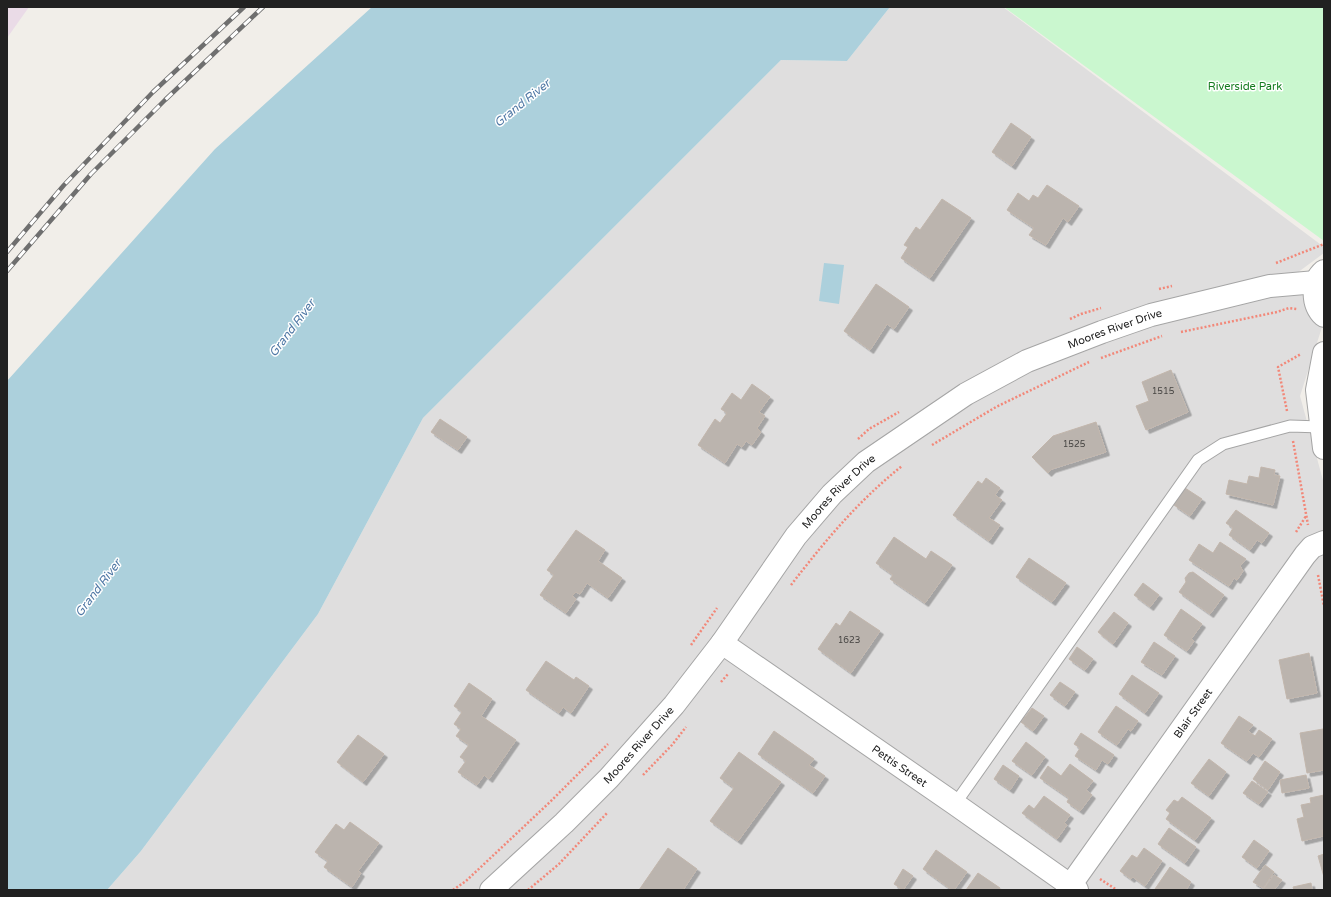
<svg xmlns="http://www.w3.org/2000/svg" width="1331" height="897" viewBox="0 0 1331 897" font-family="'Varela Round',sans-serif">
  <defs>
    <filter id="shadow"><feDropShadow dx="3.5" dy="3.5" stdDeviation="0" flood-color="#0004"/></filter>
  </defs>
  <rect width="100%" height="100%" fill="#f1eee9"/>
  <path fill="#dfdede" d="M 890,7 L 1003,7 L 1324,247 L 1324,253 L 1297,273 L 1304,280 L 1323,324 L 1300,396 L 1324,484 L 1324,890 L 107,890 L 141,851 L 318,614 L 423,418 L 781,60 L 847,61 Z"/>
  <path fill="#eadbe7" d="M 7,7 L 29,7 L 7,38 Z"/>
  <path fill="#caf7cf" d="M 1004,7 L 1324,7 L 1324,241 Z"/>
  <path fill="#acd0dc" d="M 372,7 L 890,7 L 847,61 L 781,60 L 423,418 L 318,614 L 141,851 L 107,890 L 7,890 L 7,381 L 215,149 Z
    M 824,263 L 844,265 L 839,304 L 819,301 Z"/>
  <path fill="#bbb4ae" stroke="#c2b6ac" filter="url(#shadow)" d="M 1011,123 L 1031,137 L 1012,166 L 992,152 Z
    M 1047,185 L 1079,206 L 1068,222 L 1063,218 L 1046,245 L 1029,235 L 1034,228 L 1007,210 L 1018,193 L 1029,201 L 1033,195 L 1038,198 Z
    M 942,199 L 971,218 L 930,278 L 901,258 L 908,247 L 904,245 L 916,227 L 920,230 Z
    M 876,284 L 909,307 L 894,329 L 887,324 L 870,350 L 844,331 Z
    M 1171,370 L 1188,412 L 1146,430 L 1136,406 L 1149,401 L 1142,382 Z
    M 752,384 L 770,397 L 759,412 L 765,416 L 757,428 L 761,432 L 752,445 L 746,441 L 742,447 L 737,444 L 725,463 L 698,445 L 715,419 L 720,423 L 727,413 L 721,409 L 732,393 L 741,400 Z
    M 440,419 L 467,437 L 458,450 L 431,432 Z
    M 1096,422 L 1106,452 L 1052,469 L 1048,473 L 1032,457 L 1053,436 Z
    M 1261,467 L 1275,470 L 1274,475 L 1280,476 L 1273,505 L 1226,494 L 1229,480 L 1247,484 L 1249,476 L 1259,478 Z
    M 986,478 L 1000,488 L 995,495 L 1002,500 L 989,518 L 1000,525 L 989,541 L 953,515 L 978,481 L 982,484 Z
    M 1185,488 L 1202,499 L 1190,516 L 1174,505 Z
    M 1236,510 L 1269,533 L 1262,543 L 1257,540 L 1250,550 L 1229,535 L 1233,528 L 1226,523 Z
    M 576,530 L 605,550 L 598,561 L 622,578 L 608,598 L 587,583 L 580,594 L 576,592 L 572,596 L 576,599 L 566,613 L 540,595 L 554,575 L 547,570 Z
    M 894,537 L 926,559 L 931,551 L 952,565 L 925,603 L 890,579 L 893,575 L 876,563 Z
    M 1220,542 L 1246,559 L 1240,566 L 1243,571 L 1237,580 L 1234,578 L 1229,586 L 1189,560 L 1199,544 L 1213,553 Z
    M 1029,558 L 1066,583 L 1052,602 L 1016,577 Z
    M 1193,572 L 1224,595 L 1210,614 L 1179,592 L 1186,582 L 1185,578 L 1189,573 Z
    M 1143,583 L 1159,595 L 1150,607 L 1134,595 Z
    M 1181,609 L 1202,624 L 1191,639 L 1194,641 L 1187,651 L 1164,635 Z
    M 850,611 L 880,631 L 851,673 L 818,649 L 836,623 L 840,626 Z
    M 1114,612 L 1128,623 L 1113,644 L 1098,632 Z
    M 1154,642 L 1175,656 L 1162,675 L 1141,662 Z
    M 1077,647 L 1093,659 L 1085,670 L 1069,659 Z
    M 1309,653 L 1317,693 L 1287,699 L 1279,660 Z
    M 546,661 L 574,680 L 576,677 L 589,686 L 571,713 L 563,707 L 559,713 L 526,690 Z
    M 1132,675 L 1159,693 L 1145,713 L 1119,694 Z
    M 1060,682 L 1075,692 L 1065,706 L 1050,695 Z
    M 469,683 L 492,699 L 481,716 L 516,740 L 489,779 L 484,775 L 477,785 L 458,772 L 466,761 L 460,757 L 469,745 L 456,736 L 461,729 L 454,724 L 462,712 L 454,706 Z
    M 1116,706 L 1138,721 L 1131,731 L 1128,729 L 1117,745 L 1098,732 Z
    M 1032,708 L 1044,716 L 1033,731 L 1021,722 Z
    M 1239,716 L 1253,725 L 1248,731 L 1255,736 L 1259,730 L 1272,739 L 1259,757 L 1253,753 L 1247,761 L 1221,743 Z
    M 1323,729 L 1324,735 L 1324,770 L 1307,773 L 1300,733 Z
    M 774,731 L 814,759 L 809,765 L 825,776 L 813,793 L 758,754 Z
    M 1081,733 L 1114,755 L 1108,764 L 1102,760 L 1096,770 L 1075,756 L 1080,748 L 1074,744 Z
    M 358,735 L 384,754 L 363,782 L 337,762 Z
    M 1026,742 L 1045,757 L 1032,775 L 1012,761 Z
    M 739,752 L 781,782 L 738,841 L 710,821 L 734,788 L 720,778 Z
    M 1209,759 L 1226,772 L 1209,796 L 1191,783 Z
    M 1265,761 L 1280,772 L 1268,790 L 1253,779 Z
    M 1070,764 L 1093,781 L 1086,790 L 1092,795 L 1080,811 L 1067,802 L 1069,798 L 1040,778 L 1048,766 L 1061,776 Z
    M 1003,765 L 1019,776 L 1010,790 L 994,779 Z
    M 1306,775 L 1309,788 L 1282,793 L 1280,780 Z
    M 1252,781 L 1268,792 L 1259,804 L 1243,793 Z
    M 1324,795 L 1324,829 L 1322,830 L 1323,836 L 1302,841 L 1297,819 L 1304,817 L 1301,805 L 1311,803 L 1310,798 Z
    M 1044,796 L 1070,815 L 1064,823 L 1067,825 L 1057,839 L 1022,813 L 1029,805 L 1034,809 Z
    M 1182,797 L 1211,818 L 1195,840 L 1166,819 L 1170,813 L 1166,810 L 1174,800 L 1178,802 Z
    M 350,822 L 379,843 L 358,871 L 361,873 L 352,887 L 324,867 L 328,861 L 315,852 L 336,824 L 344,830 Z
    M 1169,828 L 1196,847 L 1185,863 L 1158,844 Z
    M 1254,840 L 1269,851 L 1257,868 L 1242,857 Z
    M 668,848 L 697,869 L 683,890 L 639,890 Z
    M 1144,848 L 1162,861 L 1145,886 L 1133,877 L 1131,879 L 1120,871 L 1132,855 L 1137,858 Z
    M 936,850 L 967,872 L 954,890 L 952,890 L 923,869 Z
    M 1324,854 L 1324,877 L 1318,856 Z
    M 1265,865 L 1274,872 L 1263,888 L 1253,882 Z
    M 1170,867 L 1191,882 L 1186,890 L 1155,889 Z
    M 903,869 L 913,876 L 903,890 L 894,884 Z
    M 978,873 L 1000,888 L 999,890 L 966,890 Z
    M 1274,875 L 1282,880 L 1274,890 L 1266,890 L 1264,889 Z
    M 1311,883 L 1312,890 L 1294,890 L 1293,887 Z"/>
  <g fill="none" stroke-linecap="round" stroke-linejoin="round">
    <defs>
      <path id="service" d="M 955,804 L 1198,460 L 1223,444 L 1290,426 L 1321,427"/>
      <g id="minor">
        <path d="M 1324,271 C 1311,282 1312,305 1324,316"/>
        <path d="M 1324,353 L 1317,390 L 1324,448"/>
        <path id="s1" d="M 722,643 L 955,804 L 1077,890"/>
        <path id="s2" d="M 491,890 L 564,823 L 609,778 L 674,705 L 722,643 L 796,536 L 832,494 L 866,462 L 966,394 L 1027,361 L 1102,332 L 1151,315 L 1270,286 L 1316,282"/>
        <path id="s3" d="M 1067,890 L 1305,555 L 1312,547 L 1324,542"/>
      </g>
    </defs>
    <use href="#service" stroke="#a5a5a5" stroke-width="13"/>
    <use href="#minor" stroke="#a5a5a5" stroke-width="24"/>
    <path stroke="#f28879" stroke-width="2.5" stroke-dasharray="2 2" stroke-linecap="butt" d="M 1276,263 L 1324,244
      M 1159,289 L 1172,286
      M 1070,319 L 1081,314 L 1101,308
      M 1181,332 L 1277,312 L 1289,308 L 1297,309
      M 1101,358 L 1162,336
      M 1287,411 L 1278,367 L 1301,354
      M 858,439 L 869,429 L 899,412
      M 1293,441 L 1308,525
      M 932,445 L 996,407 L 1089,362
      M 1296,532 L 1306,516
      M 1318,575 L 1324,606
      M 791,585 C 825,541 858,501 902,466
      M 691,645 L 717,608
      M 721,682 L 728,674
      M 643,775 L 672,745 L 686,727
      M 1100,879 L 1117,890
      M 453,890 L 466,881 L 550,802 L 608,744
      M 528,890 L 559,864 L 608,812"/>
    <use href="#service" stroke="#fff" stroke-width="11"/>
    <use href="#minor" stroke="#fff" stroke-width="22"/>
    <defs>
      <path id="rail" d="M 7,252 L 64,185 L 153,92 L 244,7
        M 7,271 L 91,174 L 165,100 L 263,7"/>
    </defs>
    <use href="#rail" stroke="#6f6f6f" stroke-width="4.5"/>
    <use href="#rail" stroke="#fff" stroke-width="3" stroke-dasharray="9" stroke-linecap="butt"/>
  </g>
  <g text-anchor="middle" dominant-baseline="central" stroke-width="3" stroke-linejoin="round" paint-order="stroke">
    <g font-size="9" fill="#484644">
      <text x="1163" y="391">1515</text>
      <text x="1074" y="444">1525</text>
      <text x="849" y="640">1623</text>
    </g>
    <g font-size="11" fill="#137c1e" stroke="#fff">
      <text x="1245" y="86">Riverside Park</text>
    </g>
    <g font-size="11" fill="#212121" stroke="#fff">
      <text stroke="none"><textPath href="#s2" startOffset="855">Moores River Drive</textPath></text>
      <text stroke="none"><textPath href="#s2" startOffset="531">Moores River Drive</textPath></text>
      <text stroke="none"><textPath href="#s3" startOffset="217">Blair Street</textPath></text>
      <text stroke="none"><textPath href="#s2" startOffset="207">Moores River Drive</textPath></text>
      <text stroke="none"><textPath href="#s1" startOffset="216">Pettis Street</textPath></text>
    </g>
    <g font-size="12" font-style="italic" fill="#4f78a5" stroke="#fff">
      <text transform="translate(522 103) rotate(-39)">Grand River</text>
      <text transform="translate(292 328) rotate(-53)">Grand River</text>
      <text transform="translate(98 588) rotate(-53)">Grand River</text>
    </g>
  </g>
  <rect width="1331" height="897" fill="none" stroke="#212121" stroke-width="16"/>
</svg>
